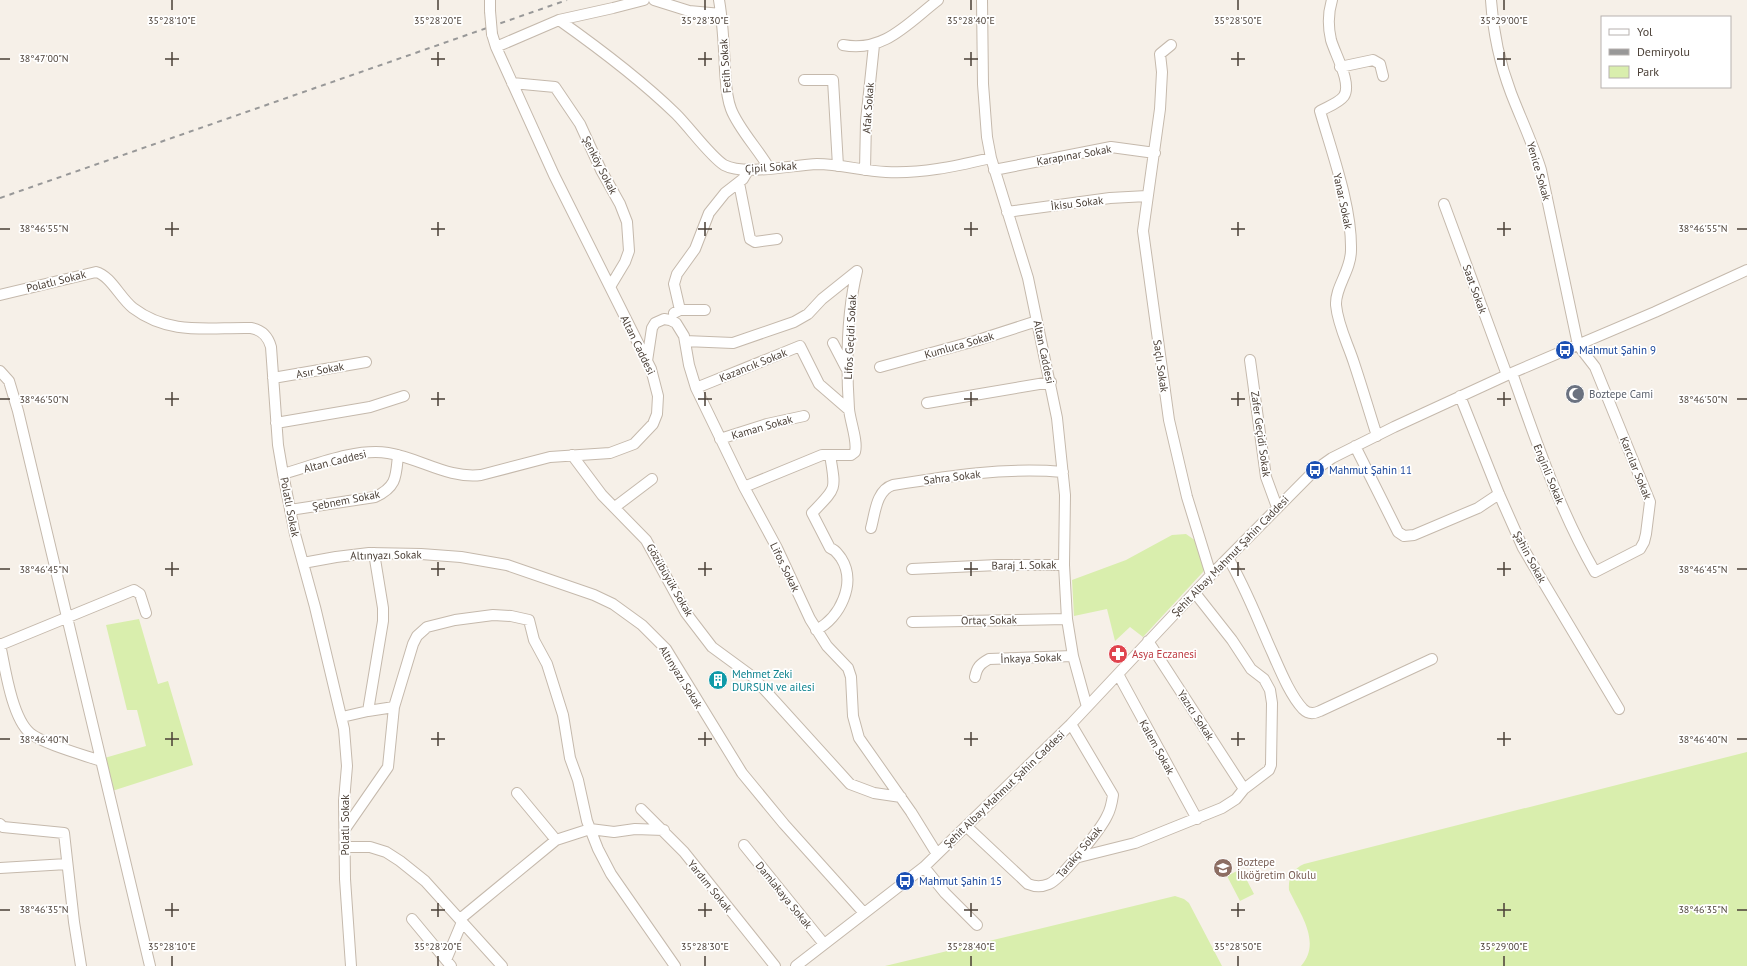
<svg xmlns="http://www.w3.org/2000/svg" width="1747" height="966" viewBox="0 0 1747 966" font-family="'PT Sans',sans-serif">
  <rect width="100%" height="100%" fill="#f6f0e8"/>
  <path fill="#d9eead" d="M 1186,534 L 1196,541 L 1205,568 L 1203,572 L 1143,637 L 1130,627 L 1115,641 L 1107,609 L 1074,616 L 1072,580 L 1126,560 L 1172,535 Z
    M 139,619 L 158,684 L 168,681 L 193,765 L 109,792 L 101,759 L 146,746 L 137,710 L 127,710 L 106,625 Z
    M 1747,752 L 1747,966 L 1301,966 C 1322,942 1300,914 1289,890 C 1288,877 1293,869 1304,864 Z
    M 1241,869 L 1254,894 L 1240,901 L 1227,876 Z
    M 1175,896 L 1184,899 L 1189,903 L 1222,966 L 885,966 Z"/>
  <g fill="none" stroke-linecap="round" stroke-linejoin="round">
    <defs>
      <path id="minor" d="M 654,0 L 689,11 L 721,14
        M 719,0 C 723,23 724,47 725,70 C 726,83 726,96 731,109 C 738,128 758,149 769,168
        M 982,0 L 983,84 L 987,137 L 991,158 L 1028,278 L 1057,418 L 1065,495 L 1064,565 L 1067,619 L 1073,656 L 1087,707
        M 1332,0 C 1328,13 1328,27 1331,40 C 1335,54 1352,83 1344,96 C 1339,103 1327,107 1320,111 C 1332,153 1352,207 1351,250 C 1351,271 1335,287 1336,305 C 1338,326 1348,344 1354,363 C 1362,387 1369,411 1377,436
        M 1491,0 C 1493,31 1500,64 1511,93 C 1521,119 1533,144 1541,170 L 1578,345 L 1595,367 L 1650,502 L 1646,534 L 1644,542 L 1640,549 L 1595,572 C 1559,509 1536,441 1512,373
        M 490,11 L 490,0
        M 559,20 C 600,49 640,79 676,114 C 690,128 710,156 724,165 C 744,176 793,165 817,164 C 840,164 863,171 886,172 C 922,174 956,166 991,158
        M 843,45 C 884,53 908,23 938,0
        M 1171,45 L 1160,54 L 1162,72 L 1160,109 L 1143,231 L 1169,420 L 1187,497 L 1211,575
        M 496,47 L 559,20 L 613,8 L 644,0
        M 1340,67 L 1373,60 L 1380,64 L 1383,76
        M 804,80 L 833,80 L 838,166
        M 512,83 L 555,87 L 580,124 L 601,170 L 620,204 L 627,222 L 629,251 L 625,262 L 610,287
        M 865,170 L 866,121 L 874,45
        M 994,170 L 1111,147 L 1155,153
        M 739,183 L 750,239 L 755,242 L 777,239
        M 1444,204 L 1507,375
        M 1007,212 L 1110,198 L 1147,196
        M 0,295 L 96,272 C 111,276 120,298 133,308 C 170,336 209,327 251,328 C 262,330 268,336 271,347 L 278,445 L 283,474 L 295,534 L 315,607 L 344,729 L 347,766 L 344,801 L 345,879 L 351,966
        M 680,310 L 674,284 L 677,274 L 695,249 L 709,213 L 725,193 L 743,179 L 749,169
        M 674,313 L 680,310 L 705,310
        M 685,341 L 733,343 L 794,322 L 808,314 L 822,299 L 857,271
        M 833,343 L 846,368
        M 1250,360 L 1266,477 L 1277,507
        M 647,361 L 652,328 L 655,323 L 664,319 L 670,320 L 676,323 L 684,336 L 689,365 L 696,388 L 744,487 L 777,548 L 810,619 L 827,646 L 848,668 L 851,677 L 853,716 L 859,738 L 911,812 L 937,854
        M 880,367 L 975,341 L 1037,321
        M 0,371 L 9,381 L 18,411 L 150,966
        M 273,378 L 366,362
        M 696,388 L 800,346 L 819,384 L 849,410
        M 1460,396 L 1499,494 L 1523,548 L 1619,709
        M 927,403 L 1051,382
        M 276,423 L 370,407 L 404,396
        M 720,439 L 767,424 L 804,416
        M 1355,446 L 1398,532 L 1404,536 L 1414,535 L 1478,508 L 1499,494
        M 572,455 L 602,495 L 646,540 L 686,613 L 712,647 L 753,677 L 850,784 L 874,793 L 901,797
        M 283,474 C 315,465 355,448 388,453 C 420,458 448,479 481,475 L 550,457 L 610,453 L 634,444 L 653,424 L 657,414 L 658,396 L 651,369 L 554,175 L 496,47 L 492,34
        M 744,487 L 822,455 L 851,455 L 855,452 C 858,441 850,421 849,409 C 846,363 846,316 857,271
        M 615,507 L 652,479
        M 290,510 L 375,497 C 397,487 396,476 398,455
        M 871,528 C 875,514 876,490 893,485 C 949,476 1006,467 1063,472
        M 1228,558 C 1246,588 1258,621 1272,652 C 1280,670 1290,695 1303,709 C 1308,714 1314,714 1320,711 L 1432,659
        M 303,563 L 336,557 L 369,553 L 421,554 L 461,557 L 507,565 L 594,595 L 613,604 L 642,625 L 666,649 L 742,773 L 784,824 L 864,913
        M 912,569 L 998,565 L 1064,565
        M 912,622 L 1067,619
        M 816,630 C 840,618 857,583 841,558 C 837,553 836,550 830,548 L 812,513 C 837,487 836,491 830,455
        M 1148,641 L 1244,789
        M 0,644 C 5,668 12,718 30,733 C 43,744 84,755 101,761
        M 0,645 L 134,590 L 140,594 L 146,613
        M 1118,674 L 1197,819
        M 975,677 C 977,667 980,664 989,659 L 1073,656
        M 368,711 L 383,621 L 383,608 L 374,553
        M 342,717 L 368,711 L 394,707
        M 517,793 L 556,840
        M 641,809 L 684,852 L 775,966
        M 0,824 L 3,827 L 64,833 L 74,922 L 81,966
        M 966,826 L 1028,884 C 1035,887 1042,887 1049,884 C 1061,879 1101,829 1107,816 C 1111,809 1112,802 1113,795 L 1071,724
        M 345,829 L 388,767 L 394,707 L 413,644 L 417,636 L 427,627 L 455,620 L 493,615 L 511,616 L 529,620 L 534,640 L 547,664 L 563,715 L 570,758 L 578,780 L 587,821 L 598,849 L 611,874 L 675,966
        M 744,845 L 824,944
        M 345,847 L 370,847 L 386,852 L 400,861 L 425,881 L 502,966
        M 1075,858 L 1135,843 L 1222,808 L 1236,799 L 1244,789 L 1269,770 L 1271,765 L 1272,703 L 1270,690 L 1264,679 L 1251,669 L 1232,640 L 1195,593
        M 924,867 L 945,893 L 977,925
        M 0,868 L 67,864
        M 412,919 L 451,966
        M 460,919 L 556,840 L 590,829 L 614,832 L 635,829 L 664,830
        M 446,960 L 462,922
        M 796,966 L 924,867 L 1071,724 L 1211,575 L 1315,470 L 1332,458 L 1394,427 L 1507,375 L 1655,312 L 1747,270"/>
    </defs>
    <use href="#minor" stroke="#c5b9ac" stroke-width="12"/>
    <use href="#minor" stroke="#fff" stroke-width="10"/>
    <path stroke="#989898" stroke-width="2" stroke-dasharray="5 5" stroke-linecap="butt" d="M 0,198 L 567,0"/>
    <defs>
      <path id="minor-bridge" d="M 490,11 L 492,34"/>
    </defs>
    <use href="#minor-bridge" stroke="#c5b9ac" stroke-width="12" stroke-linecap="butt"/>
    <use href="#minor-bridge" stroke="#fff" stroke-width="10"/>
  </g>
  <path fill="none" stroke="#4a3f36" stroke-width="1.5" d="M 172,0 L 172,10M 438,0 L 438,10M 705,0 L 705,10M 971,0 L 971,10M 1238,0 L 1238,10M 1504,0 L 1504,10M 172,52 L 172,66M 438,52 L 438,66M 705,52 L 705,66M 971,52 L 971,66M 1238,52 L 1238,66M 1504,52 L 1504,66M 0,59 L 10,59M 165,59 L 179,59M 431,59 L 445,59M 698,59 L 712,59M 964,59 L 978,59M 1231,59 L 1245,59M 1497,59 L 1511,59M 172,222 L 172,236M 438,222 L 438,236M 705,222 L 705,236M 971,222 L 971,236M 1238,222 L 1238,236M 1504,222 L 1504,236M 0,229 L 10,229M 165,229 L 179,229M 431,229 L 445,229M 698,229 L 712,229M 964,229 L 978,229M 1231,229 L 1245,229M 1497,229 L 1511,229M 1737,229 L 1747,229M 172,392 L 172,406M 438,392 L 438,406M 705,392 L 705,406M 971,392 L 971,406M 1238,392 L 1238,406M 1504,392 L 1504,406M 0,399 L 10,399M 165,399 L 179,399M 431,399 L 445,399M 698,399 L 712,399M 964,399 L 978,399M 1231,399 L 1245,399M 1497,399 L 1511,399M 1737,399 L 1747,399M 172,562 L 172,576M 438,562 L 438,576M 705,562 L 705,576M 971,562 L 971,576M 1238,562 L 1238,576M 1504,562 L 1504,576M 0,569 L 10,569M 165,569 L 179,569M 431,569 L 445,569M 698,569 L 712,569M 964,569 L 978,569M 1231,569 L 1245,569M 1497,569 L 1511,569M 1737,569 L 1747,569M 172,732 L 172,746M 438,732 L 438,746M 705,732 L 705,746M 971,732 L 971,746M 1238,732 L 1238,746M 1504,732 L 1504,746M 0,739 L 10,739M 165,739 L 179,739M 431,739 L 445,739M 698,739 L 712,739M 964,739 L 978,739M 1231,739 L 1245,739M 1497,739 L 1511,739M 1737,739 L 1747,739M 172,903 L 172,917M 438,903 L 438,917M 705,903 L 705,917M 971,903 L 971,917M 1238,903 L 1238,917M 1504,903 L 1504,917M 0,910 L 10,910M 165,910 L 179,910M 431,910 L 445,910M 698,910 L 712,910M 964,910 L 978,910M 1231,910 L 1245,910M 1497,910 L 1511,910M 1737,910 L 1747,910M 172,956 L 172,966M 438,956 L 438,966M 705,956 L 705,966M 971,956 L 971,966M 1238,956 L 1238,966M 1504,956 L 1504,966"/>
  <defs>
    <symbol id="bus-disc" viewBox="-11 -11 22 22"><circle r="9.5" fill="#1a4fb4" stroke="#fff"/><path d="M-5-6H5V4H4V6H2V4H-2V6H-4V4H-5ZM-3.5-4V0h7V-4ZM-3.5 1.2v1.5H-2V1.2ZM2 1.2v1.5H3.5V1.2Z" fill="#fff"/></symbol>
    <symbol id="mosque-disc" viewBox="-11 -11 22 22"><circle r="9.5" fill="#6b7280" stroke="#fff"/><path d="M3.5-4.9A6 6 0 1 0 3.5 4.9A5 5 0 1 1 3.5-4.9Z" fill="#fff"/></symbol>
    <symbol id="pharmacy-disc" viewBox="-11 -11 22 22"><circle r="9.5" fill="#e0444e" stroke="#fff"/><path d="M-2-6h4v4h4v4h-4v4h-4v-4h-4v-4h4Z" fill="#fff"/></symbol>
    <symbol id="building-disc" viewBox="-11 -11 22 22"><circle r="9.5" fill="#0f9aa8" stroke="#fff"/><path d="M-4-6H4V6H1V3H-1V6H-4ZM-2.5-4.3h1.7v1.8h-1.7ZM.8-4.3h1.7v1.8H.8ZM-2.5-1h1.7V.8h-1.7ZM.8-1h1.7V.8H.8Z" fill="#fff"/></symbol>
    <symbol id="school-disc" viewBox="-11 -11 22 22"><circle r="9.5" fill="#8d6e63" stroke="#fff"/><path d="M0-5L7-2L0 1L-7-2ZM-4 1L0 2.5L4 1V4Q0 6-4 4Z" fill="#fff"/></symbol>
  </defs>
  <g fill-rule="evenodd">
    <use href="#bus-disc" x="1554" y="339" width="22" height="22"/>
    <use href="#mosque-disc" x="1564" y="383" width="22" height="22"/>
    <use href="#bus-disc" x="1304" y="459" width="22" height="22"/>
    <use href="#pharmacy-disc" x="1107" y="643" width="22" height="22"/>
    <use href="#building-disc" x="707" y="669" width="22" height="22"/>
    <use href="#school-disc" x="1212" y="857" width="22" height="22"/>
    <use href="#bus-disc" x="894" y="870" width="22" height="22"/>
  </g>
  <g text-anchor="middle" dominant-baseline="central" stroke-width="3.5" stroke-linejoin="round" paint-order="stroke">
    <g font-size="11" fill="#4a3f36" stroke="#fff">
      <text transform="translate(725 66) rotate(-94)">Fetih Sokak</text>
      <text transform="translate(868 108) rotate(-86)">Afak Sokak</text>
      <text transform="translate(1074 155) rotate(-10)">Karapınar Sokak</text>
      <text transform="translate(600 165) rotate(63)">Şenköy Sokak</text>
      <text transform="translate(771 167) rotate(-4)">Çipil Sokak</text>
      <text transform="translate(1539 171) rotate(74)">Yenice Sokak</text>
      <text transform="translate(1343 201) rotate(78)">Yanar Sokak</text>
      <text transform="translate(1077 203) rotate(-7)">İkisu Sokak</text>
      <text transform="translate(56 281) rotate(-14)">Polatlı Sokak</text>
      <text transform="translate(1475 289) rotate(70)">Saat Sokak</text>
      <text transform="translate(850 337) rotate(-87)">Lifos Geçidi Sokak</text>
      <text transform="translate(638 345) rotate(64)">Altan Caddesi</text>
      <text transform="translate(959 345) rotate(-16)">Kumluca Sokak</text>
      <text transform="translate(1044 352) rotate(78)">Altan Caddesi</text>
      <text transform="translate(753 365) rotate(-22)">Kazancık Sokak</text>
      <text transform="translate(1161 366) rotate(82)">Saçlı Sokak</text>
      <text transform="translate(320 370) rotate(-10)">Asır Sokak</text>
      <text transform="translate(762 427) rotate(-16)">Kaman Sokak</text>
      <text transform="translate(1261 434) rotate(82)">Zafer Geçidi Sokak</text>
      <text transform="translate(335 461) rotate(-14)">Altan Caddesi</text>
      <text transform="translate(1636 468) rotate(68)">Karcılar Sokak</text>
      <text transform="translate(1549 474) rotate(68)">Enginli Sokak</text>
      <text transform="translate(952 477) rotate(-7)">Sahra Sokak</text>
      <text transform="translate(346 500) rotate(-11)">Şebnem Sokak</text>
      <text transform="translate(290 507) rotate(79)">Polatlı Sokak</text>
      <text transform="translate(386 555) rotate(-1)">Altınyazı Sokak</text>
      <text transform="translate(1230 556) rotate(-46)">Şehit Albay Mahmut Şahin Caddesi</text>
      <text transform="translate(1530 557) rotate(62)">Şahin Sokak</text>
      <text transform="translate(1024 565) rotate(-1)">Baraj 1. Sokak</text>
      <text transform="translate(785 567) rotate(64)">Lifos Sokak</text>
      <text transform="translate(670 580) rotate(60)">Gözübüyük Sokak</text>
      <text transform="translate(989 620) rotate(-1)">Ortaç Sokak</text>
      <text transform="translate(1031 658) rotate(-2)">İnkaya Sokak</text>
      <text transform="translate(681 677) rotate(58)">Altınyazı Sokak</text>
      <text transform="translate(1196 715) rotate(57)">Yazıcı Sokak</text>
      <text transform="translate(1157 747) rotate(61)">Kalem Sokak</text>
      <text transform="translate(1004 789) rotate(-44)">Şehit Albay Mahmut Şahin Caddesi</text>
      <text transform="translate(345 825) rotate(-90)">Polatlı Sokak</text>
      <text transform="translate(1079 852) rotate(-50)">Tarakçı Sokak</text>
      <text transform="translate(710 886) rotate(51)">Yardım Sokak</text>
      <text transform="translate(784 895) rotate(51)">Damlakaya Sokak</text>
    </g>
    <g font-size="11" fill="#164399" stroke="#fff" text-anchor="start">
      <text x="1579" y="350">Mahmut Şahin 9</text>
      <text x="1329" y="470">Mahmut Şahin 11</text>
      <text x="919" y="881">Mahmut Şahin 15</text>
    </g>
    <g font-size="11" fill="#5b616d" stroke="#fff" text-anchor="start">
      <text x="1589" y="394">Boztepe Cami</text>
    </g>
    <g font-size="11" fill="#be3a42" stroke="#fff" text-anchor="start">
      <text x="1132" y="654">Asya Eczanesi</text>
    </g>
    <g font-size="11" fill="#0d838f" stroke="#fff" text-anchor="start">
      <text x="732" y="674">Mehmet Zeki<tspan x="732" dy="13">DURSUN ve ailesi</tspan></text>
    </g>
    <g font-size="11" fill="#785e54" stroke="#fff" text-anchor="start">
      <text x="1237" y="862">Boztepe<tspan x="1237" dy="13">İlköğretim Okulu</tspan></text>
    </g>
  </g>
  <g font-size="10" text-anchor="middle" fill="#4a3f36" stroke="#fff" stroke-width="3.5" stroke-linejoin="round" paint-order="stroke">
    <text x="172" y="24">35°28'10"E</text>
    <text x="438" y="24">35°28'20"E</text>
    <text x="705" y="24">35°28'30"E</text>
    <text x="971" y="24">35°28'40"E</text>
    <text x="1238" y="24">35°28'50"E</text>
    <text x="1504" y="24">35°29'00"E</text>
    <text x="44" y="62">38°47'00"N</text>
    <text x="44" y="232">38°46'55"N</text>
    <text x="1703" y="232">38°46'55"N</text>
    <text x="44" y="403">38°46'50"N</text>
    <text x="1703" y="403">38°46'50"N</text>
    <text x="44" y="573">38°46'45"N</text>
    <text x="1703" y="573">38°46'45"N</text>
    <text x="44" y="743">38°46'40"N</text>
    <text x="1703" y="743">38°46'40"N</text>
    <text x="44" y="913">38°46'35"N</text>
    <text x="1703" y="913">38°46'35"N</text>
    <text x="172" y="950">35°28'10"E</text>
    <text x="438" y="950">35°28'20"E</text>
    <text x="705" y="950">35°28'30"E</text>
    <text x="971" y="950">35°28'40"E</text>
    <text x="1238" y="950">35°28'50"E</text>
    <text x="1504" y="950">35°29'00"E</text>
  </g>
  <rect x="1601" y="16" width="130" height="72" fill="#ffffff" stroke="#b7b2af"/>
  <rect x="1609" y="29" width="20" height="6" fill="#ffffff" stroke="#b7b2af"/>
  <text x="1637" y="36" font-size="12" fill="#4a3f36">Yol</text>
  <rect x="1609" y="49" width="20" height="6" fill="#989898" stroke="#b7b2af"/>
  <text x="1637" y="56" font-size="12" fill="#4a3f36">Demiryolu</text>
  <rect x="1609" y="66" width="20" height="12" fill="#d9eead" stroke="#b7b2af"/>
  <text x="1637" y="76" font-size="12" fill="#4a3f36">Park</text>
</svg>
